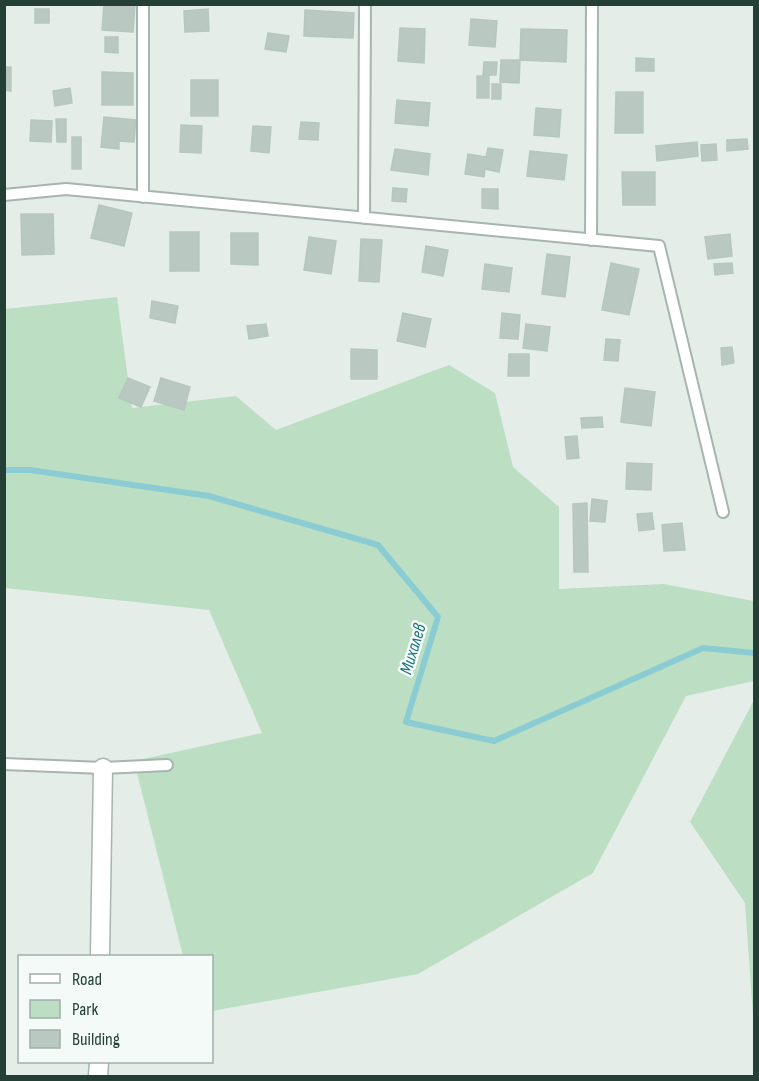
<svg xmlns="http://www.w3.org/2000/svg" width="759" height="1081" viewBox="0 0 759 1081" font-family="'Sofia Sans Condensed',sans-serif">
  <rect width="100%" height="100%" fill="#e4ede8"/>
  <path fill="#bcdfc3" d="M 117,297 L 132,408 L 236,396 L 276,430 L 449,365 L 495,393 L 513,467 L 559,507 L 559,589 L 664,584 L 754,601 L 754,681 L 686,696 L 593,873 L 418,974 L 212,1011 L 212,956 L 183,956 L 134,761 L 262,733 L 209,610 L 5,588 L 5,309 Z
    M 754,700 L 754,1031 L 745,903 L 690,822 Z"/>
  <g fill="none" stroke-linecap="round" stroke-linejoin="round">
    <path stroke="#8bccd3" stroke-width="6" d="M 4,470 L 30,470 L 209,496 L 378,545 L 438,617 L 406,722 L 494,741 L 703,648 L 754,653"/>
  </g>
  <path fill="#b9c8c1" stroke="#b6c7bf" stroke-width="1.5" d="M 104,4 L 135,4 L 133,32 L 102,30 Z
    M 35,9 L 49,9 L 49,23 L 35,23 Z
    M 208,9 L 209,31 L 185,32 L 184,11 Z
    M 305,10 L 354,13 L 353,38 L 304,36 Z
    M 471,19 L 497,21 L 495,47 L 469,45 Z
    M 400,28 L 425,29 L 424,63 L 398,61 Z
    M 521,29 L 567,30 L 566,62 L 520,60 Z
    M 268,33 L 289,36 L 286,52 L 265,49 Z
    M 105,37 L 118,37 L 118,53 L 105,52 Z
    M 636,58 L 654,59 L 654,71 L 636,71 Z
    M 501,60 L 520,60 L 519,83 L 500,82 Z
    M 484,62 L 497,62 L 496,75 L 483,75 Z
    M 4,67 L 11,67 L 11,91 L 4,90 Z
    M 102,72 L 133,73 L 133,105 L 102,105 Z
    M 477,76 L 489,76 L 489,98 L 477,98 Z
    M 191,80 L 218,80 L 218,116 L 191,116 Z
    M 492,84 L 501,84 L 501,99 L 492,99 Z
    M 70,88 L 72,103 L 55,106 L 53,91 Z
    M 616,92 L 643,92 L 643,133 L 615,133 Z
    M 397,100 L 430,103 L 428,126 L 395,123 Z
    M 536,108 L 561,110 L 559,137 L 534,135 Z
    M 104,117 L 136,120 L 134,142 L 119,141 L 119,149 L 101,147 Z
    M 56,119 L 66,119 L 66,142 L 57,142 Z
    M 31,120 L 52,121 L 51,142 L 30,141 Z
    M 301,122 L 319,123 L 318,140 L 299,139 Z
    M 181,125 L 202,126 L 201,153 L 180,152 Z
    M 253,126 L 271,127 L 269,153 L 251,151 Z
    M 72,137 L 81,137 L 81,169 L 72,169 Z
    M 747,139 L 748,149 L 727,151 L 727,140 Z
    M 697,142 L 698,156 L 657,161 L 656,146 Z
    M 716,144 L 717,160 L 702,161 L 701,145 Z
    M 488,148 L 503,150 L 499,172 L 485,169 L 484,177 L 465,174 L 468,154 L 486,157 Z
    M 395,149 L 430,154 L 428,175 L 391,170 Z
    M 530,151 L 567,155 L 564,180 L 527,176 Z
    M 622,172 L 655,172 L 655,205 L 623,205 Z
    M 393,188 L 407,189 L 406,202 L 392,201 Z
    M 482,189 L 498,189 L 498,209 L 482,208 Z
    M 99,205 L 132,213 L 124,246 L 91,238 Z
    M 21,214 L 53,214 L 54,254 L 22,255 Z
    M 170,232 L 199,232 L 199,271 L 170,271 Z
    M 231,233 L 258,233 L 258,265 L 231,264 Z
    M 730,234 L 732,256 L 708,259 L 705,237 Z
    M 309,237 L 336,241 L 331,274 L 304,270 Z
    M 361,239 L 382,240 L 379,282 L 359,281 Z
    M 426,246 L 448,250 L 443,276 L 422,272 Z
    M 547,254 L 570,257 L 565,297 L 542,294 Z
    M 611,263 L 639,269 L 629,315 L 602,310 Z
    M 732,263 L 733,273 L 715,275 L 714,264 Z
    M 485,264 L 512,268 L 509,292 L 482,289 Z
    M 152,301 L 178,306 L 175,323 L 150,318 Z
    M 403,313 L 431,319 L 425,347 L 397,341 Z
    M 502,313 L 520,315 L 518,339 L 500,338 Z
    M 266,324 L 268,336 L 249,339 L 247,326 Z
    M 526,324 L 550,327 L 547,351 L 523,348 Z
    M 606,339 L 620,340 L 618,361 L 604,360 Z
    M 732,347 L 734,363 L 722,365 L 721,348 Z
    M 351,349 L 377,350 L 377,379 L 351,379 Z
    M 509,354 L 529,354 L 529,376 L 508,376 Z
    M 128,378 L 150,387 L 141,407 L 119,398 Z
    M 161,378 L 190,387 L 184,410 L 154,401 Z
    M 625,388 L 655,392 L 651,426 L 621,422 Z
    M 602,417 L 603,427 L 582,428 L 581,418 Z
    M 577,436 L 579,458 L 567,459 L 565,437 Z
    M 627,463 L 652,464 L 651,490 L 626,489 Z
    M 592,499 L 607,501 L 605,522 L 590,521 Z
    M 587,503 L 588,572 L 574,572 L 573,504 Z
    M 652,513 L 654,529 L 639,531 L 637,514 Z
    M 682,523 L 685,550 L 664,551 L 662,525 Z"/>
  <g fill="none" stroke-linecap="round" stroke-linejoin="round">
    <defs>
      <path id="lane" d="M 143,4 L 143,197
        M 4,195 L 66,189 L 659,246 L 723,512
        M 364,218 L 365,4
        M 591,240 L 592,4
        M 4,764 L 103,768 L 167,765"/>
      <path id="street" d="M 100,956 L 103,768
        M 98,1076 L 99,1062"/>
    </defs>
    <use href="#lane" stroke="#a6b5af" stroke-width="14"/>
    <use href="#street" stroke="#a6b5af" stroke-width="21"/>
    <use href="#lane" stroke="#fff" stroke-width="10"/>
    <use href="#street" stroke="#fff" stroke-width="18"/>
  </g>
  <g text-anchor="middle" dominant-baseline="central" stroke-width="5" stroke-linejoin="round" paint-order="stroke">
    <g font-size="18" font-style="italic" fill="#1b727c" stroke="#f4faf7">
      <text transform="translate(413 649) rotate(-73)">Михалев</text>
    </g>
  </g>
  <rect width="759" height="1081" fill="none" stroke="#233f36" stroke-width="12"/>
  <rect x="18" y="955" width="195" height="108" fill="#f4faf7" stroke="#a0afaa" stroke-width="1.5"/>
  <rect x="30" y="974" width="30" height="9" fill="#ffffff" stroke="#a0afaa" stroke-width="1.5"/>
  <text x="72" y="985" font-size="18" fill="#233f36">Road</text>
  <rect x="30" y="1000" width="30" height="18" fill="#bcdfc3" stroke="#a0afaa" stroke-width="1.5"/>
  <text x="72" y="1015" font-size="18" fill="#233f36">Park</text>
  <rect x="30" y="1030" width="30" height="18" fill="#b9c8c1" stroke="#a0afaa" stroke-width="1.5"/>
  <text x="72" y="1045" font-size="18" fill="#233f36">Building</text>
</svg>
